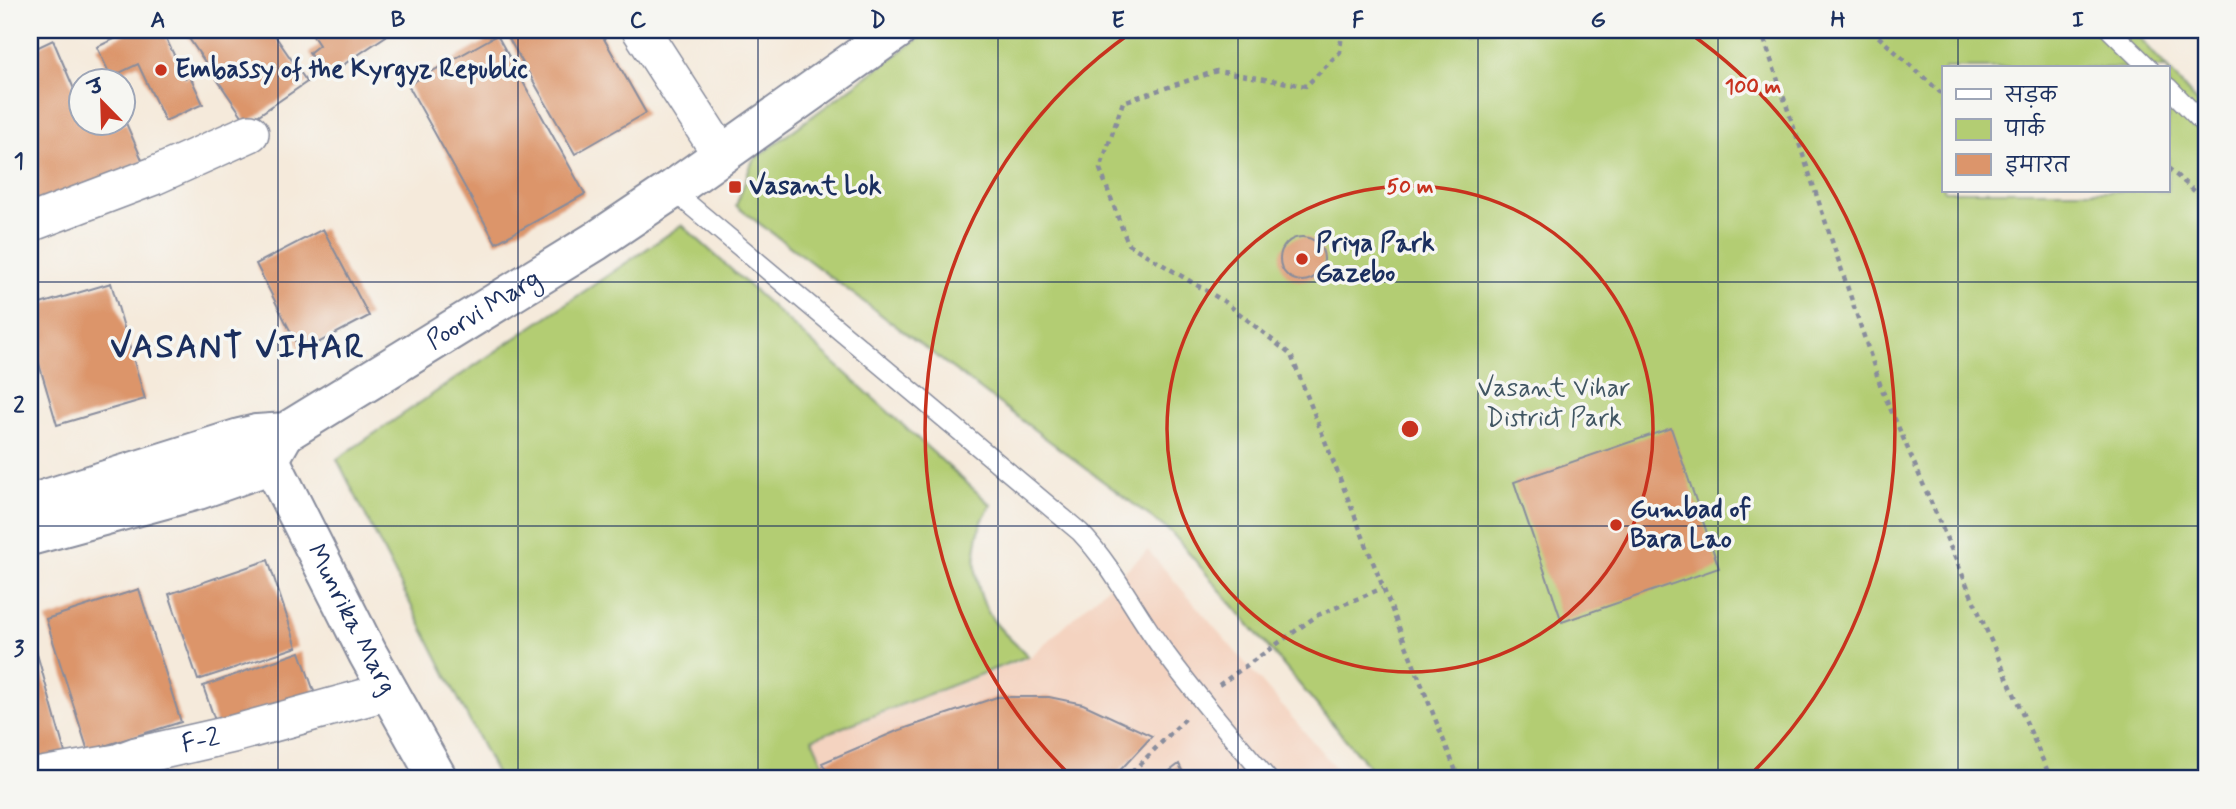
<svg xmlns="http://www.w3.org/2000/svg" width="2236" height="809" viewBox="0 0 2236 809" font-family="Mynerve,'Playpen Sans Deva',sans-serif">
  <rect width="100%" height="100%" fill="#f6f6f2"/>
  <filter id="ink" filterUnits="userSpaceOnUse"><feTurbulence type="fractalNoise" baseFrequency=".0143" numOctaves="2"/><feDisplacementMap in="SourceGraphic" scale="14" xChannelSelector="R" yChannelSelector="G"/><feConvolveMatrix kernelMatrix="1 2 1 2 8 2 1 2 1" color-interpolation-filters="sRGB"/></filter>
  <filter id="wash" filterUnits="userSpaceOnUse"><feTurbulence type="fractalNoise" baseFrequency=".00686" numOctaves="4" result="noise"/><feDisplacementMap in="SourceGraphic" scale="28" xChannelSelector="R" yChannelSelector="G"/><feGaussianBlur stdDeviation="1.57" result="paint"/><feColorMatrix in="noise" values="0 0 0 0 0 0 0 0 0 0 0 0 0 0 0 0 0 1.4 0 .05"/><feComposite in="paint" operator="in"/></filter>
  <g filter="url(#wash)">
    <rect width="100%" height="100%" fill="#f5eadb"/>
    <path fill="#f4d3c0" d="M 1148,550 L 1345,779 L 830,779 L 813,740 L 1029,658 Z"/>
    <path fill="#b3cd73" stroke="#677e68" stroke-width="2" d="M 930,30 L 2133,30 L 2167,68 L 1944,68 L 1944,191 L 2168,191 L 2168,69 L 2206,112 L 2206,779 L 1379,779 L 1172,533 L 736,206 L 753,160 Z
      M 682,225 L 991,505 C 968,538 971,594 997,625 C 1006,636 1018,646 1028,656 L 812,739 L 830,779 L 499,779 L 337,459 Z"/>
    <g id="blocks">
      <path fill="#dc956b" d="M 133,30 L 162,30 L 185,78 L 190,76 L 203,104 L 165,121 L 138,64 L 111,77 L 97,47 Z
        M 198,30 L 271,30 L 307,82 L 247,123 L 188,37 Z
        M 309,30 L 382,30 L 386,36 L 325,77 L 309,53 L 319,45 Z
        M 504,30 L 599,30 L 646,113 L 575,154 Z
        M 497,35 L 585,194 L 496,243 L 408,85 Z
        M 53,40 L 80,103 L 80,122 L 109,122 L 112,129 L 126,123 L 143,162 L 30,211 L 30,51 Z
        M 323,229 L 369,316 L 301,352 L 256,264 Z
        M1280 259a22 22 0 1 1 44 0a22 22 0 1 1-44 0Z
        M 111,283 L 145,399 L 57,425 L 30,333 L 30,307 Z
        M 1671,428 L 1719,568 L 1562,622 L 1514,482 Z
        M 268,560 L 297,647 L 198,680 L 169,594 Z
        M 139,589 L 181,722 L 88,751 L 46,619 Z
        M 30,629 L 65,753 L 30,762 Z
        M 300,652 L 316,697 L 219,732 L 203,686 Z
        M 997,697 L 1049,697 L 1083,704 L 1152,736 L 1112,779 L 831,779 L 822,763 L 897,731 Z
        M 1179,764 L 1186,779 L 1159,779 Z"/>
    </g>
  </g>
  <g filter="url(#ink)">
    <use href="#blocks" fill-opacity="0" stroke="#888c9c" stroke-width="2"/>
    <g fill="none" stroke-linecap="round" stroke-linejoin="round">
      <defs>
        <path id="lane" d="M 2110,30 L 2149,68
          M 2168,87 L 2206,126
          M 672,190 L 1080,532 C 1114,568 1134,611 1163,650 C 1196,695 1232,737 1268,779"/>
        <g id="street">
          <path d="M 641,30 L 721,154"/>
          <path d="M 30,223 L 154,176 L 250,133"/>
          <path id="s1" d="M 30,778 L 117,763 L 136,756 L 233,734 L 371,696"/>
        </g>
        <g id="secondary">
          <path id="s2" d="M 257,434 L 368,654 L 438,779"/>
          <path id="s3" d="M 30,504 L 240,438 L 257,434 L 286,432 L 596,241 L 672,190 L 897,30"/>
          <path d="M 30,536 L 198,490 L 255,470 L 270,459 L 283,436"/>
        </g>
      </defs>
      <use href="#lane" stroke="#888c9c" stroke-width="21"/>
      <use href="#street" stroke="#888c9c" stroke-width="40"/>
      <use href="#secondary" stroke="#888c9c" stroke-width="42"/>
      <path stroke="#888c9c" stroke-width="4.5" stroke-dasharray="5 5" stroke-linecap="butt" d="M 1342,30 L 1340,52 L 1306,86 L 1217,71 L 1123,102 L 1100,169 L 1128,244 L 1225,302 L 1291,355 L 1459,779
        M 1761,30 L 1881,387 L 2051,779
        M 1871,30 L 1940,92 L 1944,93
        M 2168,168 L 2206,201
        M 1219,685 L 1318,615 L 1383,588
        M 1125,779 L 1186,718"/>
      <use href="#lane" stroke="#fff" stroke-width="18"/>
      <use href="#street" stroke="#fff" stroke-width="37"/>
      <use href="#secondary" stroke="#fff" stroke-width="38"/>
    </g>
  </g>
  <path fill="none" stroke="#1b2f5e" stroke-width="2" stroke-opacity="0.55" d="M 278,30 L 278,779M 518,30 L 518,779M 758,30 L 758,779M 998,30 L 998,779M 1238,30 L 1238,779M 1478,30 L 1478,779M 1718,30 L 1718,779M 1958,30 L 1958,68M 1958,191 L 1958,779M 30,282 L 2206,282M 30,526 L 2206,526"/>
  <g fill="none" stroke="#c8321e" stroke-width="3.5">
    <circle cx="1410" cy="429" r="243"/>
    <path d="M1073 778A485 485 0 0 1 1132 32M1688 32A485 485 0 0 1 1747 778"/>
  </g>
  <g fill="#c8321e" stroke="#f6f6f2" stroke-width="2.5">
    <circle cx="161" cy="70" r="7"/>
    <rect x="728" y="180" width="14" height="14" rx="3.5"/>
    <circle cx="1302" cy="259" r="7"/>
    <circle cx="1616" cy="525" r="7"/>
  </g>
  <g text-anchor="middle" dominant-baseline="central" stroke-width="7" stroke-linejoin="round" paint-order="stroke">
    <g font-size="26" font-weight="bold" fill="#1b2f5e" stroke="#f6f6f2" text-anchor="start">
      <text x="175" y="70">Embassy of the Kyrgyz Republic</text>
      <text x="749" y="187">Vasant Lok</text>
      <text x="1316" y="244">Priya Park<tspan x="1316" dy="30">Gazebo</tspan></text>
      <text x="1630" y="510">Gumbad of<tspan x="1630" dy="30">Bara Lao</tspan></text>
    </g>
    <g font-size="26" fill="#1b2f5e" stroke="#f6f6f2">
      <text stroke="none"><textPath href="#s3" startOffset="499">Poorvi Marg</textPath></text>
      <text stroke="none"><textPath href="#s2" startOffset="208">Munrika Marg</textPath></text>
      <text stroke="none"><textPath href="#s1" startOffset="175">F-2</textPath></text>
    </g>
    <g font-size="26" fill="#415663" stroke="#f6f6f2">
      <text x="1554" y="389">Vasant Vihar<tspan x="1554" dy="30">District Park</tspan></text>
    </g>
    <g font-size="33" font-weight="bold" letter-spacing="2" fill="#1b2f5e" stroke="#f6f6f2">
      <text x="238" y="348">VASANT VIHAR</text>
    </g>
  </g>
  <circle cx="1410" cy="429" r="10" fill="#c8321e" stroke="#f6f6f2" stroke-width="3.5"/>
  <g font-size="21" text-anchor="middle" font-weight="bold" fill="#c8321e" stroke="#f6f6f2" stroke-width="7" stroke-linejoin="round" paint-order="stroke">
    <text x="1753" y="93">100 m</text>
    <text x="1410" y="193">50 m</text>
  </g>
  <rect width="2236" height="809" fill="none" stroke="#f6f6f2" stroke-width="77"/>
  <rect x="1942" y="66" width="228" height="126" fill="#f6f6f2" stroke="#9ea6b7" stroke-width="2"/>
  <rect x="1956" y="89" width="35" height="10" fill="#ffffff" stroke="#9ea6b7" stroke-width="2"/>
  <text x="2005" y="102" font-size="21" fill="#1b2f5e">सड़क</text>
  <rect x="1956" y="119" width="35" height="21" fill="#b3cd73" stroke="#9ea6b7" stroke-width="2"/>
  <text x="2005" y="136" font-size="21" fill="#1b2f5e">पार्क</text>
  <rect x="1956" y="154" width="35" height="21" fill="#dc956b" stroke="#9ea6b7" stroke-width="2"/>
  <text x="2005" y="172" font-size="21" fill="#1b2f5e">इमारत</text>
  <g transform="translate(102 102) rotate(337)"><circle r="33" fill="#f6f6f2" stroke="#9ea6b7" stroke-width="2"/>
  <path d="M0-5L12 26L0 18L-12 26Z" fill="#c8321e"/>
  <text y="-10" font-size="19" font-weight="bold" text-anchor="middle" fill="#1b2f5e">उ</text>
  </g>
  <rect x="38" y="38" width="2160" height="732" fill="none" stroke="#1b2f5e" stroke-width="2.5"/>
  <g font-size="23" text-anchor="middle" font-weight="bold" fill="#1b2f5e">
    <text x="158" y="27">A</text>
    <text x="398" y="27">B</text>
    <text x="638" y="27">C</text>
    <text x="878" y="27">D</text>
    <text x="1118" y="27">E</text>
    <text x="1358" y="27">F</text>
    <text x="1598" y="27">G</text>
    <text x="1838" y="27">H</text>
    <text x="2078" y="27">I</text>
    <text x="19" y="168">1</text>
    <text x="19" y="412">2</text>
    <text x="19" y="656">3</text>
  </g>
</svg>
